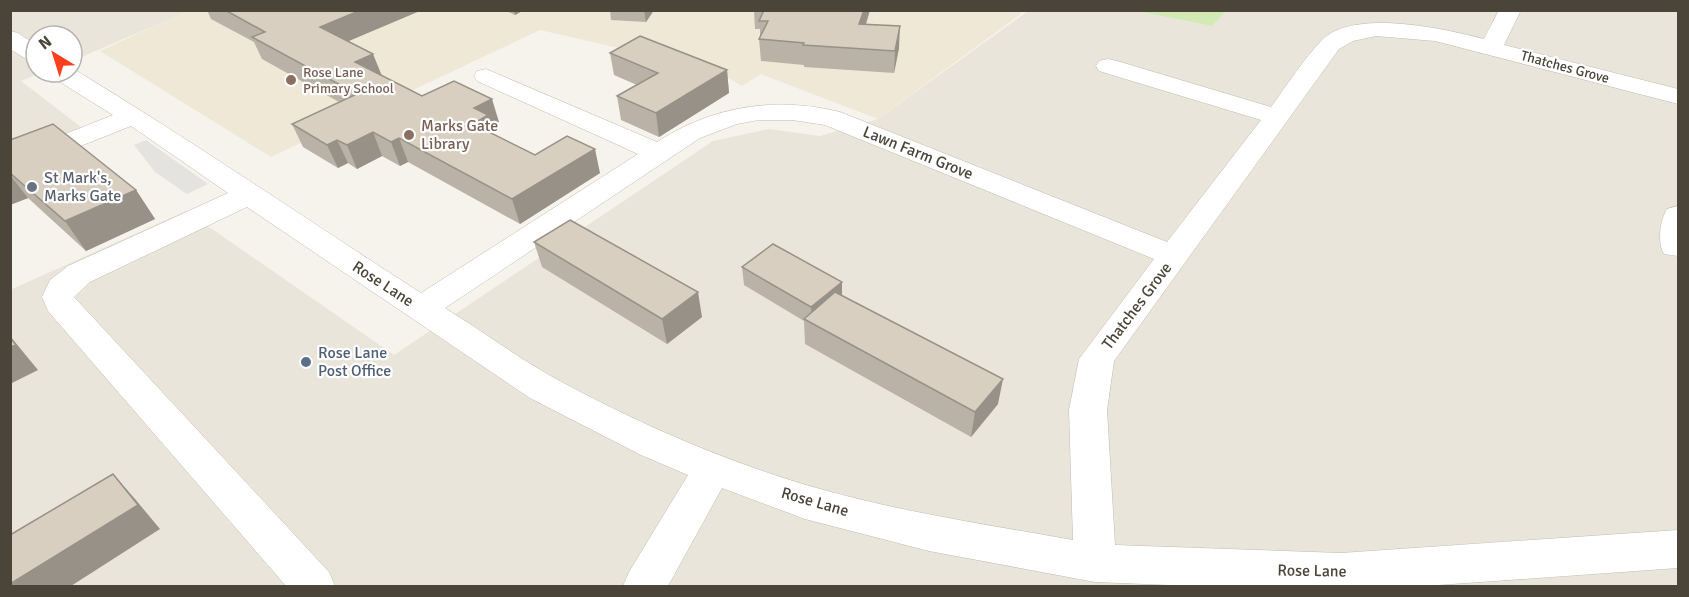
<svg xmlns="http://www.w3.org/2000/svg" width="1689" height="597" viewBox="0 0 1689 597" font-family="Signika,sans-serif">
  <rect width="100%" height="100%" fill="#f6f3ec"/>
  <path fill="#eae5da" d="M 1226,10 L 1678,11 L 1678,586 L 11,586 L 10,290 L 186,211 L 394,355 L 713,141 L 769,129 L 820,136 L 878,119 L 1028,11 L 1136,11 L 1212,26 Z
    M 11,11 L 189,11 L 72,61 L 72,36 L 36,36 L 36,72 L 44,72 L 21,81 L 81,127 L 11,156 Z"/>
  <path fill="#efe8d6" d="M 189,10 L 1014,10 L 1022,13 L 878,119 L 761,74 L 742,86 L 715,70 L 540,30 L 271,157 L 100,51 Z"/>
  <path fill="#d2eab5" d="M 1136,11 L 1226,11 L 1212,26 Z"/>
  <path fill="#e5e3e0" d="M 146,140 L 208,184 L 187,194 L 155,172 L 134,145 Z"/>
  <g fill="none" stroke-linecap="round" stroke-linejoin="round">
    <defs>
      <path id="minor" d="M 1499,10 L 1521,10 L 1504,45 L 1678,89 L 1678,104 L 1435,41 L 1376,36 L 1353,41 L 1339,49 L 1114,361 L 1107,410 L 1115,545 L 1341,553 L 1678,530 L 1678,568 L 1424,586 L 1195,586 L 1095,582 L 929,551 L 805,519 L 722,488 L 668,586 L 623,586 L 629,572 L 688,475 L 641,455 L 530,398 L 247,207 L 90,282 L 74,297 L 329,572 L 335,586 L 286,586 L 48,311 L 42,297 L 50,280 L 68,266 L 228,193 L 131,126 L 10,174 L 10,156 L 113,115 L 52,77 L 49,72 L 72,72 L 72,68 C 191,140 304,218 421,293 L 638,154 L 477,81 L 474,76 L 477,71 L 486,69 L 657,142 C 713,106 775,96 840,112 L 1167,242 L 1261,120 L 1099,71 L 1096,66 L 1099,61 L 1108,59 L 1117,61 L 1271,107 C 1287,85 1303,60 1322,40 C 1354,8 1445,29 1484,39 ZM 759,120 L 792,120 L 825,125 L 1154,259 L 1079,359 L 1069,410 L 1073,540 C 984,524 893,511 806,485 C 722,460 633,421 556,379 C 518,358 482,331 445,308 L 700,138 L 737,124 Z
        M 10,31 L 18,33 L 36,45 L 36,62 L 28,60 L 10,49 Z
        M 1678,206 L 1678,256 L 1664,254 C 1657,243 1660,220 1667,209 Z"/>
    </defs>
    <use href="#minor" stroke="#c2bbae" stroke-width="1"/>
    <use href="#minor" fill="#fff" fill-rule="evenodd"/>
  </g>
  <path fill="#bab2a6" d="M 207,10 L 422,10 L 348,41 L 382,76 L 422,96 L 499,122 L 492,126 L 494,134 L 535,155 L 600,173 L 520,224 L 408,162 L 400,166 L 382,156 L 357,169 L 348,163 L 338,168 L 303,147 L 292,124 L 339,102 L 262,59 L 254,42 L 211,19 Z
    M 504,10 L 524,10 L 515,15 Z
    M 610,10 L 654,10 L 646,22 L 611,20 Z
    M 754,10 L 870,10 L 866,24 L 899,48 L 894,73 L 804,67 L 804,65 L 761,61 L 759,39 L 760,37 L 760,29 L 755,29 Z
    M 610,53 L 727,70 L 729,93 L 659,137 L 621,120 L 617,96 L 637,85 L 614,75 Z
    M 10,140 L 136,190 L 155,219 L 86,251 L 28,198 L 10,205 Z
    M 534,242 L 702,317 L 667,344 L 542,267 Z
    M 742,267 L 842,296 L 998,404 L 971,437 L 805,344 L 804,321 L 744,285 Z"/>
  <path fill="#979187" d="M 361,10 L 422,10 L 330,49 L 320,27 Z
    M 514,10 L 524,10 L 515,15 Z
    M 644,10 L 654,10 L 646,22 Z
    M 864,10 L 870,10 L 859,46 L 859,24 Z
    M 900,26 L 899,48 L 894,73 L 895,51 Z
    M 373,54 L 382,76 L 355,62 Z
    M 727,70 L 729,93 L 659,137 L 656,113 Z
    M 492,99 L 499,122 L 492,126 L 495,139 L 473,124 L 474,108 Z
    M 373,132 L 382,156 L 357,169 L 347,145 Z
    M 399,138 L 408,162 L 400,166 L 391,142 Z
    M 337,140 L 348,163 L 338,168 L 327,145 Z
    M 595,149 L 600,173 L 520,224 L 512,199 Z
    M 10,175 L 28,198 L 10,205 Z
    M 136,190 L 155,219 L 86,251 L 65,221 Z
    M 842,282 L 842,300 L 812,324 L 811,307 Z
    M 698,292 L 702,317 L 667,344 L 662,319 Z
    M 10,336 L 38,370 L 10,384 Z
    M 1003,379 L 998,404 L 971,437 L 975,412 Z
    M 113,474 L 135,499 L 160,529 L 71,586 L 10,586 L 10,584 Z"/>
  <path fill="#d8cfc1" stroke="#979187" stroke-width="1.5" d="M 225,10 L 361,10 L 320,27 L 373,54 L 355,62 L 422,96 L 454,81 L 492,99 L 474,108 L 488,115 L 473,124 L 535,155 L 567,136 L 595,149 L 512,199 L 399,138 L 391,142 L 373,132 L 347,145 L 337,140 L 327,145 L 292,124 L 357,94 L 252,37 L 265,32 Z
    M 764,10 L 864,10 L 859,24 L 900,26 L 895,51 L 803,45 L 804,43 L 759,39 L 768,21 L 759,21 Z
    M 640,36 L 727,70 L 656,113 L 617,96 L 658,73 L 610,53 Z
    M 53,124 L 136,190 L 65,221 L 10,173 L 10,140 Z
    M 570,220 L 698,292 L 662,319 L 534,242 Z
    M 773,244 L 842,282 L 811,307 L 742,267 Z
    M 835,292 L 1003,379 L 975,412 L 804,319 Z
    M 10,337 L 16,345 L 10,347 Z
    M 113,474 L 138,505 L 10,584 L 10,535 Z"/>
  <g fill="#8d6e63" stroke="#fff" stroke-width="2">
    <circle cx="291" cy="80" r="6"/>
    <circle cx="409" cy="135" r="6"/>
  </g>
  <circle fill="#6b7280" stroke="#fff" stroke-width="2" cx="32" cy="187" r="6"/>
  <circle fill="#5c6f8a" stroke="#fff" stroke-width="2" cx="306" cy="362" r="6"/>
  <g text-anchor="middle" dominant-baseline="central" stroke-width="4.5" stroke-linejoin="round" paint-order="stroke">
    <g font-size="14" fill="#4b4439" stroke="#fff">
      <text transform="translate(1565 67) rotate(15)">Thatches Grove</text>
    </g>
    <g font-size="14" fill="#785e54" stroke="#fff" text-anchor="start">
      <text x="303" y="72">Rose Lane<tspan x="303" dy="16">Primary School</tspan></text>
    </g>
    <g font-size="16" fill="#785e54" stroke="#fff" text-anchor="start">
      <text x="421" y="126">Marks Gate<tspan x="421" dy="18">Library</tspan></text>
    </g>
    <g font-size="16" fill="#4b4439" stroke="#fff">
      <text transform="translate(918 153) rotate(22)">Lawn Farm Grove</text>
      <text transform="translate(383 284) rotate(33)">Rose Lane</text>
      <text transform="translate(1137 306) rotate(-53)">Thatches Grove</text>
      <text transform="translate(815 502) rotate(16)">Rose Lane</text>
      <text transform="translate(1312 571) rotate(1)">Rose Lane</text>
    </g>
    <g font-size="16" fill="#5b616d" stroke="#fff" text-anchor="start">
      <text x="44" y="178">St Mark's,<tspan x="44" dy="18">Marks Gate</tspan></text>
    </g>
    <g font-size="16" fill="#4e5e75" stroke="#fff" text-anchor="start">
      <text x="318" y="353">Rose Lane<tspan x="318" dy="18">Post Office</tspan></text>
    </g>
  </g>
  <rect width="1689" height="597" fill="none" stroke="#4b4439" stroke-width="24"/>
  <g transform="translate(54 54) rotate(322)"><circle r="28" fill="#ffffff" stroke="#b7b4b0" stroke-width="1.5"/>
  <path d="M0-4.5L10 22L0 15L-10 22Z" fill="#fc3f1d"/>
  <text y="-9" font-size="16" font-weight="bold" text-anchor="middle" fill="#4b4439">N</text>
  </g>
</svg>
